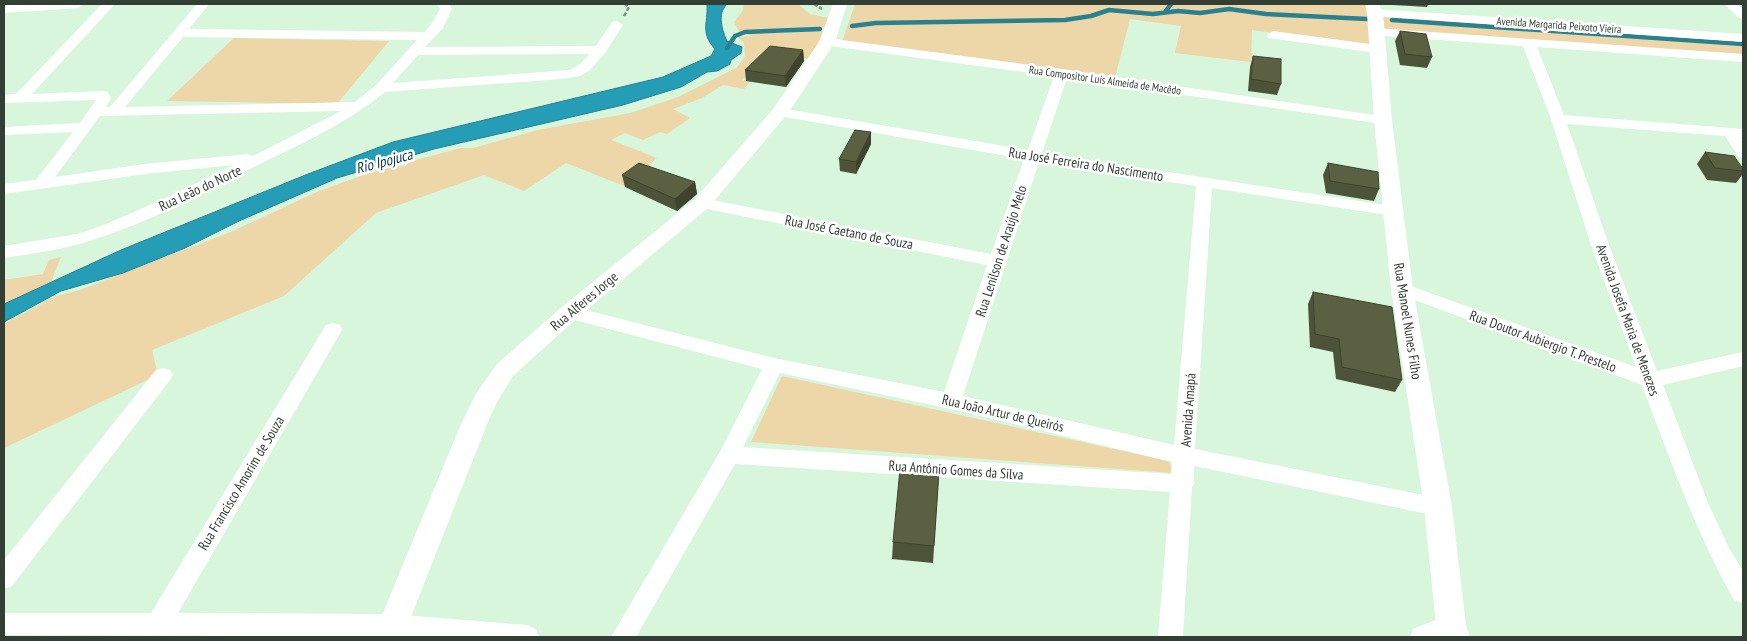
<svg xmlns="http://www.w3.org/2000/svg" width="1747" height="641" viewBox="0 0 1747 641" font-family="'PT Sans Narrow',sans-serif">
  <rect width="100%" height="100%" fill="#d7f6dc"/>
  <path fill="#edd6a7" d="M 742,4 L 798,4 L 810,14 L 833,19 L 830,27 L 739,32 L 734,22 L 742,12 L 744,6 Z
    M 855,4 L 1367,4 L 1370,13 L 1373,46 L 1252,30 L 1251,62 L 1175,53 L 1181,26 L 1130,19 L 1115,77 L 842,42 Z
    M 1381,16 L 1743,42 L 1743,56 L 1383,30 Z
    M 828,30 L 810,59 L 770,55 L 742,80 L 750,82 L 744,89 L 723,85 L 702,98 L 673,109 L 690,118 L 667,134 L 660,132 L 643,140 L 625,133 L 611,140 L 657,158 L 624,186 L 566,163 L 524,191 L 484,175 L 376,213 L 284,296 L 152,350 L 158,375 L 4,448 L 4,324 L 56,296 L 80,290 L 233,231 L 319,191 L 361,176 L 383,169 L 405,166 L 412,161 L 461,148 L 473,148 L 538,130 L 630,113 L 678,97 L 736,68 L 745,57 L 744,43 L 738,37 L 751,36 L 747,33 L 781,33 Z
    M 234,38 L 389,41 L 337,104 L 167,101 Z
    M 61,257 L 51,282 L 4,304 L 4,280 L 43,274 L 49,260 Z
    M 782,376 L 1169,461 L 1173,473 L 751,442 Z"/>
  <path fill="#259db7" stroke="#298190" d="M 707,4 L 727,4 C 717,14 722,30 727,41 L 742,47 L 741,53 L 731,60 L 730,64 L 717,71 L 707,72 L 681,87 L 623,105 L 434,149 L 337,178 L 239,221 L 185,248 L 123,273 L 61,291 L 4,322 L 4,304 L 121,250 L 308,174 L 393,142 L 663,77 L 711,56 L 715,49 C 700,32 708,25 707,4 Z"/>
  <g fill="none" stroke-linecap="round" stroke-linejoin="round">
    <path stroke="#298190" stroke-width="4.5" d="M 1165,12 L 1171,4
      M 1392,20 L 1743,44
      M 852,26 L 876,23 L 1065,20 L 1091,16 L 1109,10 L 1153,14 L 1178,11 L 1200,13 L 1229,9 L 1266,14 L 1367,19
      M 727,48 L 735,36 L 745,32 L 820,29"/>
    <path stroke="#7d9281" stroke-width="2.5" stroke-dasharray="4 2" stroke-linecap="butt" d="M 814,4 L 822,9
      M 624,16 L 629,7 L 625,4"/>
    <path fill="#fff" fill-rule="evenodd" d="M 27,4 L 84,4 L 78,8 L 4,13 L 4,5 Z
      M 102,4 L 115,4 L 32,94 L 103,91 L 108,92 L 111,98 L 106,107 L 110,107 L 197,4 L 209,4 L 189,29 L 425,32 L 432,23 L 440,9 L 437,4 L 449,4 L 452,9 L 443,28 L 425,47 L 596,46 L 612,22 L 617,21 L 623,25 L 605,53 L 590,70 L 580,76 L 561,79 L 385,92 C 347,123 303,143 260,164 C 203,193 147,224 86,242 C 60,250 31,254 4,258 L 4,246 L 77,234 L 104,225 L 166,198 L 234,165 L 145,174 L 4,194 L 4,184 L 36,180 L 73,132 L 4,135 L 4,127 L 80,123 L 96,100 L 4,103 L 4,95 L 16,94 ZM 183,37 L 417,40 L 376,85 L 355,102 L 125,107 ZM 590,54 L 580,64 L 570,70 L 393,83 L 418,55 ZM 341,111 L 253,156 L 248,154 L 145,164 L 55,177 L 100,116 Z
      M 1724,4 L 1737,4 L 1743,9 L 1743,19 L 1739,18 Z
      M 1375,9 L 1743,34 L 1743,42 L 1371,16 L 1369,13 L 1371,10 Z
      M 1376,28 L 1743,54 L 1743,62 L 1537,47 L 1564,115 L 1743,129 L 1743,137 L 1741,137 L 1743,141 L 1743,158 L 1738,156 L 1725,136 L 1567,124 L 1609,245 L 1657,371 L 1743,352 L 1743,366 L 1663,385 L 1708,503 L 1729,548 L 1743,571 L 1743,603 L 1734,600 C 1695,531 1670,459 1642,385 L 1396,293 L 1393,289 L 1396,285 L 1402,283 L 1408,285 L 1636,367 L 1591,245 L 1551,119 L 1523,46 L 1371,35 L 1370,32 L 1371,29 Z
      M 1273,31 L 1377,45 L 1384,49 L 1377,53 L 1268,38 L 1267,35 Z
      M 827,38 L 1062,69 L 1388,117 L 1390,120 L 1388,123 L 1383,124 L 1067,78 L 1042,153 L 1399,207 L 1401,211 L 1399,215 L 1393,216 L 1212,188 L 1195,449 L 1438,498 L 1446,500 L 1449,507 L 1446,514 L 1438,516 L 1194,466 L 1194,484 L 1192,487 L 1183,637 L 1158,637 L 1170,492 L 735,464 L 636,637 L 611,637 L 721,450 L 762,369 L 563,317 L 561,312 L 563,307 L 570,306 L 774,358 L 944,392 L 987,265 L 702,208 L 696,207 L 694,203 L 696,199 L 702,198 L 991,254 L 1024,159 L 780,116 L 775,115 L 773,112 L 775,109 L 780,108 L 1028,150 L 1054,76 L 822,45 L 820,42 L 822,39 ZM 1039,162 L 1196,186 L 1174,445 L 963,396 ZM 780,373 L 951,409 L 1172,462 L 1171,474 L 743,447 Z
      M 333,323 L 340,325 L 342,330 L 178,613 L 391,614 L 527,625 L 536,629 L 539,637 L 4,635 L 4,613 L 151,613 L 326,325 Z
      M 163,368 L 170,370 L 173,375 L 170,380 L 12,586 L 4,589 L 4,560 L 156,370 Z
      M 1451,614 L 1460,617 L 1463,625 L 1460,633 L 1450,637 L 1410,637 L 1413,629 Z"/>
    <path fill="#fff" fill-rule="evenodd" d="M 833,4 L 847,4 L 835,42 L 789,112 L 709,207 L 578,317 L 513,376 L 497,402 L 487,424 L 403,637 L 373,637 L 461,424 L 477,392 L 497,364 L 562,307 L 695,199 L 774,108 L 819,42 Z
      M 1365,4 L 1379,4 L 1383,13 L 1392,120 L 1413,289 L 1452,507 L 1466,625 L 1470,637 L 1440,637 L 1436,625 L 1424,507 L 1391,289 L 1374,120 L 1367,13 Z"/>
  </g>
  <path fill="#4d5338" d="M 1393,4 L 1428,4 L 1427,7 L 1393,5 Z
    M 1400,31 L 1432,57 L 1427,68 L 1400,65 L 1395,41 Z
    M 803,50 L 804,61 L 786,87 L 746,81 L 745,70 Z
    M 1253,56 L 1281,84 L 1277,95 L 1248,91 L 1250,67 Z
    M 871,132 L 871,144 L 856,174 L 840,171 L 839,159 Z
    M 1705,152 L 1743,169 L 1743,174 L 1736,183 L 1707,180 L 1697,164 Z
    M 1328,163 L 1379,189 L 1374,201 L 1326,193 L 1323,175 Z
    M 622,175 L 695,182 L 697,194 L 677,211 L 625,187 Z
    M 1313,292 L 1402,380 L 1395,392 L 1336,379 L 1333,352 L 1310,347 L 1308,304 Z
    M 939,472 L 933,563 L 892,559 L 893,542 Z"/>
  <path fill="#3f432e" d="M 803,50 L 804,61 L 786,87 L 785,76 Z
    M 871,132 L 871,144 L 856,174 L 856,162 Z
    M 695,182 L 697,194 L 677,211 L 675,199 Z"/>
  <path fill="#5a6041" stroke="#3f432e" d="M 1400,31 L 1426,34 L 1432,57 L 1405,54 Z
    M 770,46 L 803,50 L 785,76 L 745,70 Z
    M 1253,56 L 1281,59 L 1281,84 L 1251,79 Z
    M 855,130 L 871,132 L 856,162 L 839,159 Z
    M 1705,152 L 1734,156 L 1743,169 L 1743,171 L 1715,168 Z
    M 639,163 L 695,182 L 675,199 L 622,175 Z
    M 1328,163 L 1378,172 L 1379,189 L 1330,181 Z
    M 1313,292 L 1392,307 L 1402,380 L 1342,367 L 1339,339 L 1315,334 Z
    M 900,469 L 939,472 L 934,546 L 893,542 Z"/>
  <g text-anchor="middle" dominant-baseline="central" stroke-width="5" stroke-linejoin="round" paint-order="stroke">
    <g font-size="11" fill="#333f35" stroke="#fff">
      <text transform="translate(1559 25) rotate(4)">Avenida Margarida Peixoto Vieira</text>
      <text transform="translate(1105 80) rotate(8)">Rua Compositor Luís Almeida de Macêdo</text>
    </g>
    <g font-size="14" fill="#333f35" stroke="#fff">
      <text transform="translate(1086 164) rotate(9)">Rua José Ferreira do Nascimento</text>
      <text transform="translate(200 188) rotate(-25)">Rua Leão do Norte</text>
      <text transform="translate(849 232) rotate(11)">Rua José Caetano de Souza</text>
      <text transform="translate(1001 251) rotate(-72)">Rua Lenilson de Araújo Melo</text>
      <text transform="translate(584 301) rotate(-40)">Rua Alferes Jorge</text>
      <text transform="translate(1628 320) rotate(70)">Avenida Josefa Maria de Menezes</text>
      <text transform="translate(1408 321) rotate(81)">Rua Manoel Nunes Filho</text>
      <text transform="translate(1543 341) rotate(20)">Rua Doutor Aubiergio T. Prestelo</text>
      <text transform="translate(1188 410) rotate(-86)">Avenida Amapá</text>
      <text transform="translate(1003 413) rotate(13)">Rua João Artur de Queirós</text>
      <text transform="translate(956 470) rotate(4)">Rua Antônio Gomes da Silva</text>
      <text transform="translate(241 483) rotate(-59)">Rua Francisco Amorim de Souza</text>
    </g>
    <g font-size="15" font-style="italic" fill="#073b46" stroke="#fff">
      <text transform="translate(384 161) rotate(-15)">Rio Ipojuca</text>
    </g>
  </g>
  <rect width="1747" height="641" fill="none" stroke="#333f35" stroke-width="10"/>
</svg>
